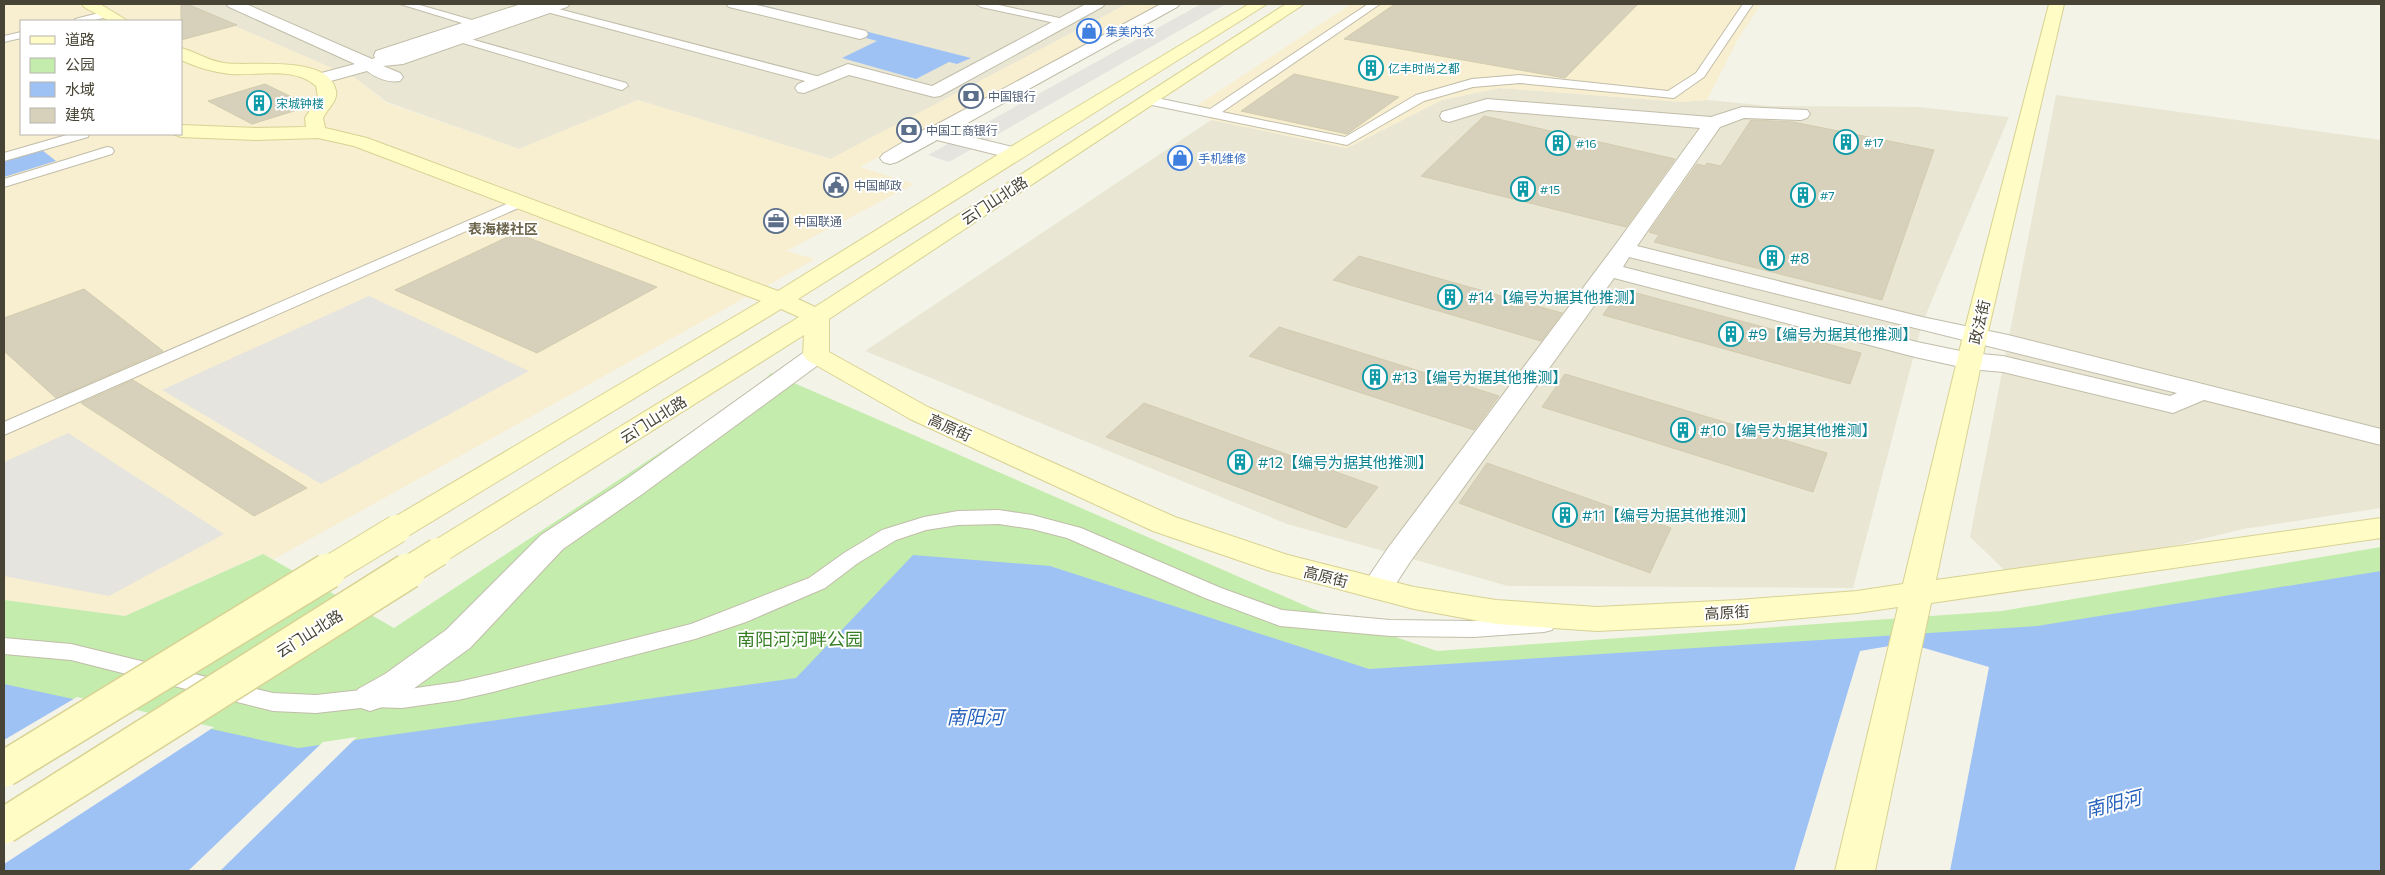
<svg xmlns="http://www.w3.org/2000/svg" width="2385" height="875" viewBox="0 0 2385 875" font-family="Commissioner,'Noto Sans SC',sans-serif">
  <rect width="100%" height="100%" fill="#f4f3e7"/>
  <path fill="#e9e6d4" d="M 184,4 L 1127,4 L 831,159 L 638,100 L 519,149 L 387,102 L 355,78 Z
    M 1500,88 L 1682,102 L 1707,100 L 1771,106 L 1919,107 L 2009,117 L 1922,324 L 1853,588 L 1508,586 L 1287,524 L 865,351 L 1211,120 L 1347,148 L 1442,100 Z
    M 2056,95 L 2381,140 L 2381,508 L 2243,529 L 2019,584 L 1970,537 Z"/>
  <path fill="#f8eed0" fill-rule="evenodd" d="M 4,4 L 184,4 L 355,78 L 387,103 L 519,149 L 638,100 L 830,159 L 1127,4 L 1162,4 L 860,167 L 914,184 L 786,251 L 815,259 L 274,559 L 262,554 L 125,616 L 4,600 ZM 21,21 L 181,21 L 181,134 L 21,134 Z
    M 1351,4 L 1761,4 L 1738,39 L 1707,100 L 1682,102 L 1500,88 L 1442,100 L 1347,148 L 1211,120 L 1198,105 Z"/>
  <path fill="#c4ecad" d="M 771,373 L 1313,609 L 1437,651 L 2002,611 L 2381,547 L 2381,871 L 4,871 L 4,600 L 125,616 L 263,554 L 394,628 L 755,390 Z"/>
  <path fill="#e5e4df" d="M 1201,4 L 1226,4 L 949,162 L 928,155 Z
    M 369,296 L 529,371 L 321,484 L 162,390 Z
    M 68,433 L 224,534 L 109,596 L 4,576 L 4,462 Z"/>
  <path fill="#9fc2f5" d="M 739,4 L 758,4 L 971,58 L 957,64 L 949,62 L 916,79 L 842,58 L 877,41 Z
    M 42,150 L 56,161 L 4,177 L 4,161 Z
    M 913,555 L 1050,566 L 1369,669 L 2037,626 L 2381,571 L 2381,871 L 4,871 L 4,684 L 298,748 L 796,678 Z"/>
  <path fill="#f4f3e7" d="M 1907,643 L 1989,667 L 1950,871 L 1794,871 L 1860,651 Z
    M 77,697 L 214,727 L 4,864 L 4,740 Z
    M 357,737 L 220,871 L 188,871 L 323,742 Z"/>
  <path fill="#d7d1bb" stroke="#d2cbae" d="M 181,4 L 187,4 L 237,25 L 181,40 Z
    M 1395,4 L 1638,4 L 1565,78 L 1344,39 Z
    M 1294,74 L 1399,97 L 1347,134 L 1241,111 Z
    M 265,84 L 310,106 L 252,124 L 208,101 Z
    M 1484,116 L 1675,159 L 1626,227 L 1421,176 Z
    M 1751,120 L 1793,122 L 1934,150 L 1882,300 L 1654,242 L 1659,235 L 1649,232 L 1697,164 L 1705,166 L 1707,163 L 1721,166 Z
    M 516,233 L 657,287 L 537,353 L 395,290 Z
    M 1359,256 L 1562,313 L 1541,341 L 1333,280 Z
    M 84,289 L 163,351 L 56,398 L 4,351 L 4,318 Z
    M 1621,289 L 1861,353 L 1850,384 L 1603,315 Z
    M 1279,327 L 1499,396 L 1474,430 L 1249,356 Z
    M 1565,374 L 1827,453 L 1813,492 L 1542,407 Z
    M 133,380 L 307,488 L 254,516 L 81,403 Z
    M 1144,403 L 1378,487 L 1346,528 L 1106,437 Z
    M 1487,463 L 1671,528 L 1650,573 L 1459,503 Z"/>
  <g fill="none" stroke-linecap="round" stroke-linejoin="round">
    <defs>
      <path id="lane" d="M 400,4 L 416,4 L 479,22 L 480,24 L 475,27 Z
        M 976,4 L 994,4 L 1064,19 L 1069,22 L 1064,25 L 981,7 Z
        M 1368,4 L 1380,4 L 1222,112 L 1345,137 L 1416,95 L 1472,79 L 1520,75 L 1668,91 L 1696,73 L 1743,4 L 1753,4 L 1704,77 L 1674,98 L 1520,83 L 1473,87 L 1424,101 L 1347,145 L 1147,104 L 1141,100 L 1147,96 L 1210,109 Z
        M 547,6 L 824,78 L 826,81 L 820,85 L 543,11 L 543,7 Z
        M 107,11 L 111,12 L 111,16 L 91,21 L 74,21 L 75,19 Z
        M 21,32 L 21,38 L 4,42 L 4,36 Z
        M 460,36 L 626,83 L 628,86 L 622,90 L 618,89 L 456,41 L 454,39 Z
        M 70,134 L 89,134 L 88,137 L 4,161 L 4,153 Z
        M 107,147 L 112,148 L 114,151 L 112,154 L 4,187 L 4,179 Z
        M 518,199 L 525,203 L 523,206 L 4,435 L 4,422 Z
        M 999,510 L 1032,515 L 1081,528 L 1221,588 L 1282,610 L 1390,620 L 1474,621 L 1544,616 L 1552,618 L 1555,624 L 1552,630 L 1544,632 L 1474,637 L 1390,636 L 1280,626 L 1205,598 L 1067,538 L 1032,529 L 999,524 L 958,525 L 926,530 L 896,540 L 858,563 L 825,588 L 746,622 L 695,639 L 493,692 L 458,700 L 402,708 L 370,707 L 316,713 L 273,711 L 71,660 L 4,654 L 4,638 L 71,644 L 273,693 L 316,695 L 370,689 L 402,690 L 458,682 L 493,674 L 691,624 L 809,578 L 844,553 L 882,530 L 924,517 L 958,511 Z"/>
      <path id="street" d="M 226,4 L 246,4 L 372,59 L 375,58 L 374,55 L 376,51 L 521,4 L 570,4 L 567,7 L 403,64 L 383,66 L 400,73 L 403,77 L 400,81 C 389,83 376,78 367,71 L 320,84 L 314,83 L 311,79 L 314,75 L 355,64 L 229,7 Z
        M 726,4 L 752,4 L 866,31 L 868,34 L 866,37 L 860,39 L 729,7 Z
        M 1086,4 L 1105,4 L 1102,7 L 940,96 L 934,97 L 849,75 L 804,93 L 798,92 L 795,88 L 798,84 L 848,64 L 932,86 Z
        M 1161,4 L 1180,4 L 1177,7 L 951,132 L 1021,149 L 1024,153 L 1021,157 L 1014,159 L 937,140 L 897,162 L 890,164 L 883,162 L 880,158 L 883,154 L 925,129 L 932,127 Z
        M 1487,99 L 1711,117 L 1742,107 L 1807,110 L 1810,114 L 1807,118 L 1801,120 L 1744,118 L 1720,127 L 1637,246 L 1922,317 L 2008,335 L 2381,429 L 2381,445 L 2204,400 L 2173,413 L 2003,372 L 1970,369 L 1915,357 L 1614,278 L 1410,562 L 1388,596 L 1377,599 L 1366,596 L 1361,588 L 1388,548 L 1616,244 L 1700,128 L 1488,110 L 1449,122 L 1442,120 L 1440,116 L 1442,112 ZM 1629,257 L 2177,393 L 2170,396 L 2003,356 L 1970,353 L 1917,342 L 1623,267 Z
        M 816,347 L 825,350 L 829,355 L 825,360 L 641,495 L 563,549 L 470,648 L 409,692 L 382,707 L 370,711 L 358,707 L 353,698 L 358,689 L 385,674 L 446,630 L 541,535 L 621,483 L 807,350 Z"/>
      <path id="secondary" d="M 82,4 L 100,4 L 128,21 L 109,21 L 84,7 Z
        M 1249,4 L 1267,4 L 798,299 L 815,307 L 1286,4 L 1304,4 L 829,319 L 829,352 L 928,407 L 1175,517 L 1288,555 L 1414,587 L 1496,600 L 1597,607 L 1738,600 L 1857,591 L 1903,584 L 1963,336 L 2049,4 L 2064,4 L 1987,336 L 1936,580 L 2381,518 L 2381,538 L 1931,603 L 1875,871 L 1835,871 L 1898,607 L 1857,613 L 1738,624 L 1597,631 L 1496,624 L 1414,609 L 1270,571 L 1153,531 L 910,419 L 807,360 L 803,355 L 804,335 L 449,559 L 438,562 L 427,559 L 423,552 L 427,545 L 799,317 L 781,309 L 408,536 L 397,539 L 386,536 L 382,529 L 386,522 L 761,301 L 354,146 L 318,138 L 256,140 L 181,137 L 173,134 L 181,134 L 181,125 L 256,128 L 306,127 L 305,118 L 318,97 L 316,86 C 294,66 257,76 230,74 C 213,72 196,67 181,60 L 181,48 C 196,52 209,61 224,63 C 251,67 329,54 336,91 C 338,101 327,109 323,118 L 325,128 L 367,138 L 778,291 L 1007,149 Z"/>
    </defs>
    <use href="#lane" stroke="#c1bda9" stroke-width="2"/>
    <use href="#street" stroke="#c1bda9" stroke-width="2"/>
    <use href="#secondary" stroke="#d8d293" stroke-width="2"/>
    <use href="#lane" fill="#fff" fill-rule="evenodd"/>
    <use href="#street" fill="#fff" fill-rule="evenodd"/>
    <use href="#secondary" fill="#fffcc6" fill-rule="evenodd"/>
    <defs>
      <path id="secondary-bridge-far1" d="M 326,572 L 397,529
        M 406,572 L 438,552"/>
      <path id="secondary-bridge" d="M 4,769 L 328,571
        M 4,826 L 408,571"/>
    </defs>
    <use href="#secondary-bridge-far1" stroke="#d8d293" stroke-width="30" stroke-linecap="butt"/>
    <use href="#secondary-bridge" stroke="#d8d293" stroke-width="38" stroke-linecap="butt"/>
    <use href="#secondary-bridge-far1" stroke="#fffcc6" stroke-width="28"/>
    <use href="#secondary-bridge" stroke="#fffcc6" stroke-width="35"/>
  </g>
  <defs>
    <symbol id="shop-ring" viewBox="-11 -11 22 22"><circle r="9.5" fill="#fff" stroke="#3f7fe0" stroke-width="1.5"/><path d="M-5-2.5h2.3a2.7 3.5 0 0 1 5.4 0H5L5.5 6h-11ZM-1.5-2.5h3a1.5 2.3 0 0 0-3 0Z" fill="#3f7fe0"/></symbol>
    <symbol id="building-ring" viewBox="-11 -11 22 22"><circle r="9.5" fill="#fff" stroke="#0f9aa8" stroke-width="1.5"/><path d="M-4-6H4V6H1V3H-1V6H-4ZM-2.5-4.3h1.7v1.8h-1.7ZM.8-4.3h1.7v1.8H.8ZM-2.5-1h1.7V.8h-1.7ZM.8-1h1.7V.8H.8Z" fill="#0f9aa8"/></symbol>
    <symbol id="bank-ring" viewBox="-11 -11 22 22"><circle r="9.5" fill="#fff" stroke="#5c6f8a" stroke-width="1.5"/><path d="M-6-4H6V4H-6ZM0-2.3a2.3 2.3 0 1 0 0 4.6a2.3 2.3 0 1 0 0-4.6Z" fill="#5c6f8a"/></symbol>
    <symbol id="civic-ring" viewBox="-11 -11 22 22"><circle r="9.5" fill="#fff" stroke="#5c6f8a" stroke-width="1.5"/><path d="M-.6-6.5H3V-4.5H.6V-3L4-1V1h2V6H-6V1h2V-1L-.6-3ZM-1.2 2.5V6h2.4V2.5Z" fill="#5c6f8a"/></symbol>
    <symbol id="office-ring" viewBox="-11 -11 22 22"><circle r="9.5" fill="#fff" stroke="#5c6f8a" stroke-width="1.5"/><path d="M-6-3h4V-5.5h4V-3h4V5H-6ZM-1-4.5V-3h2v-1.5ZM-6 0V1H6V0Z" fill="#5c6f8a"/></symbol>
  </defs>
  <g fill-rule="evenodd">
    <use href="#shop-ring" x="1075" y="17" width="28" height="28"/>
    <use href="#building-ring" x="1357" y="54" width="28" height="28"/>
    <use href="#bank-ring" x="957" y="82" width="28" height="28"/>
    <use href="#building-ring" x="245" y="89" width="28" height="28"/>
    <use href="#bank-ring" x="895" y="116" width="28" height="28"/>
    <use href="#building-ring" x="1832" y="128" width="28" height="28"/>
    <use href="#building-ring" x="1544" y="129" width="28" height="28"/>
    <use href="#shop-ring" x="1166" y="144" width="28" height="28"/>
    <use href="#civic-ring" x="822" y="171" width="28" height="28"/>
    <use href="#building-ring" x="1509" y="175" width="28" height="28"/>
    <use href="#building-ring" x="1789" y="181" width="28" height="28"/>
    <use href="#office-ring" x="762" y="207" width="28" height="28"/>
    <use href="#building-ring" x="1758" y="244" width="28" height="28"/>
    <use href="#building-ring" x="1436" y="283" width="28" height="28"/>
    <use href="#building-ring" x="1717" y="320" width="28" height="28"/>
    <use href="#building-ring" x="1361" y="363" width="28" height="28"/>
    <use href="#building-ring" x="1669" y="416" width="28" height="28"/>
    <use href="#building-ring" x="1226" y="448" width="28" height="28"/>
    <use href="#building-ring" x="1551" y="501" width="28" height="28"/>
  </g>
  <g text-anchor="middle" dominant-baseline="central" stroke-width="4" stroke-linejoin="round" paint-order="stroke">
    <g font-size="12" fill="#366cbe" stroke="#fff" text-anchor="start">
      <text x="1106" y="31">集美内衣</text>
      <text x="1198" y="158">手机维修</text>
    </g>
    <g font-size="12" fill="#0d838f" stroke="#fff" text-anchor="start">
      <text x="1388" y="68">亿丰时尚之都</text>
      <text x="276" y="103">宋城钟楼</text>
      <text x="1864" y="142">#17</text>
      <text x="1576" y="143">#16</text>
      <text x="1540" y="189">#15</text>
      <text x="1820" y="195">#7</text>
    </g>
    <g font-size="12" fill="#4e5e75" stroke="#fff" text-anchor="start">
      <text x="988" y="96">中国银行</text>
      <text x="926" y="130">中国工商银行</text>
      <text x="854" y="185">中国邮政</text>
      <text x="794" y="221">中国联通</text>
    </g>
    <g font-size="14" font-weight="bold" fill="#6c654c" stroke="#fff">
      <text x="503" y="228">表海楼社区</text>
    </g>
    <g font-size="15" fill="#484435" stroke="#fff">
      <text transform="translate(994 200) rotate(-33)">云门山北路</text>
      <text transform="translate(1979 322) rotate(-77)">政法街</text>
      <text transform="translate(653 419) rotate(-32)">云门山北路</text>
      <text transform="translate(950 427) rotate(24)">高原街</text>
      <text transform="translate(1326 576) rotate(14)">高原街</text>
      <text transform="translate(1727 612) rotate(-3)">高原街</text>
      <text transform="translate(309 633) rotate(-32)">云门山北路</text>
    </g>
    <g font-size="15" fill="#0d838f" stroke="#fff" text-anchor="start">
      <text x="1790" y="258">#8</text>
      <text x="1468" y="297">#14【编号为据其他推测】</text>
      <text x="1748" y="334">#9【编号为据其他推测】</text>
      <text x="1392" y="377">#13【编号为据其他推测】</text>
      <text x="1700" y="430">#10【编号为据其他推测】</text>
      <text x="1258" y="462">#12【编号为据其他推测】</text>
      <text x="1582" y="515">#11【编号为据其他推测】</text>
    </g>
    <g font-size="18" fill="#367e24" stroke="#fff">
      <text x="800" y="639">南阳河河畔公园</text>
    </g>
    <g font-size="19" font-style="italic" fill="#2661bc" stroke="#fff">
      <text x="975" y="716">南阳河</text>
      <text transform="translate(2113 803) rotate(-14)">南阳河</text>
    </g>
  </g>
  <rect width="2385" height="875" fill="none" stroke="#484435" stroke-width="10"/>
  <rect x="20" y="20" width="162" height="115" fill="#ffffff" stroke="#b6b4ae"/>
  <rect x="30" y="36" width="25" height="8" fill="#fffcc6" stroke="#b6b4ae"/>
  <text x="65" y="45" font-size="15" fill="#484435">道路</text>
  <rect x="30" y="58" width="25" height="15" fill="#c4ecad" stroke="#b6b4ae"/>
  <text x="65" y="70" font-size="15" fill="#484435">公园</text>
  <rect x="30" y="82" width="25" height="15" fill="#9fc2f5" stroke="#b6b4ae"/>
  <text x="65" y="95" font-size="15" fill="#484435">水域</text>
  <rect x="30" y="108" width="25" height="15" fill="#d7d1bb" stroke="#b6b4ae"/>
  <text x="65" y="120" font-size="15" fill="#484435">建筑</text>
</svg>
